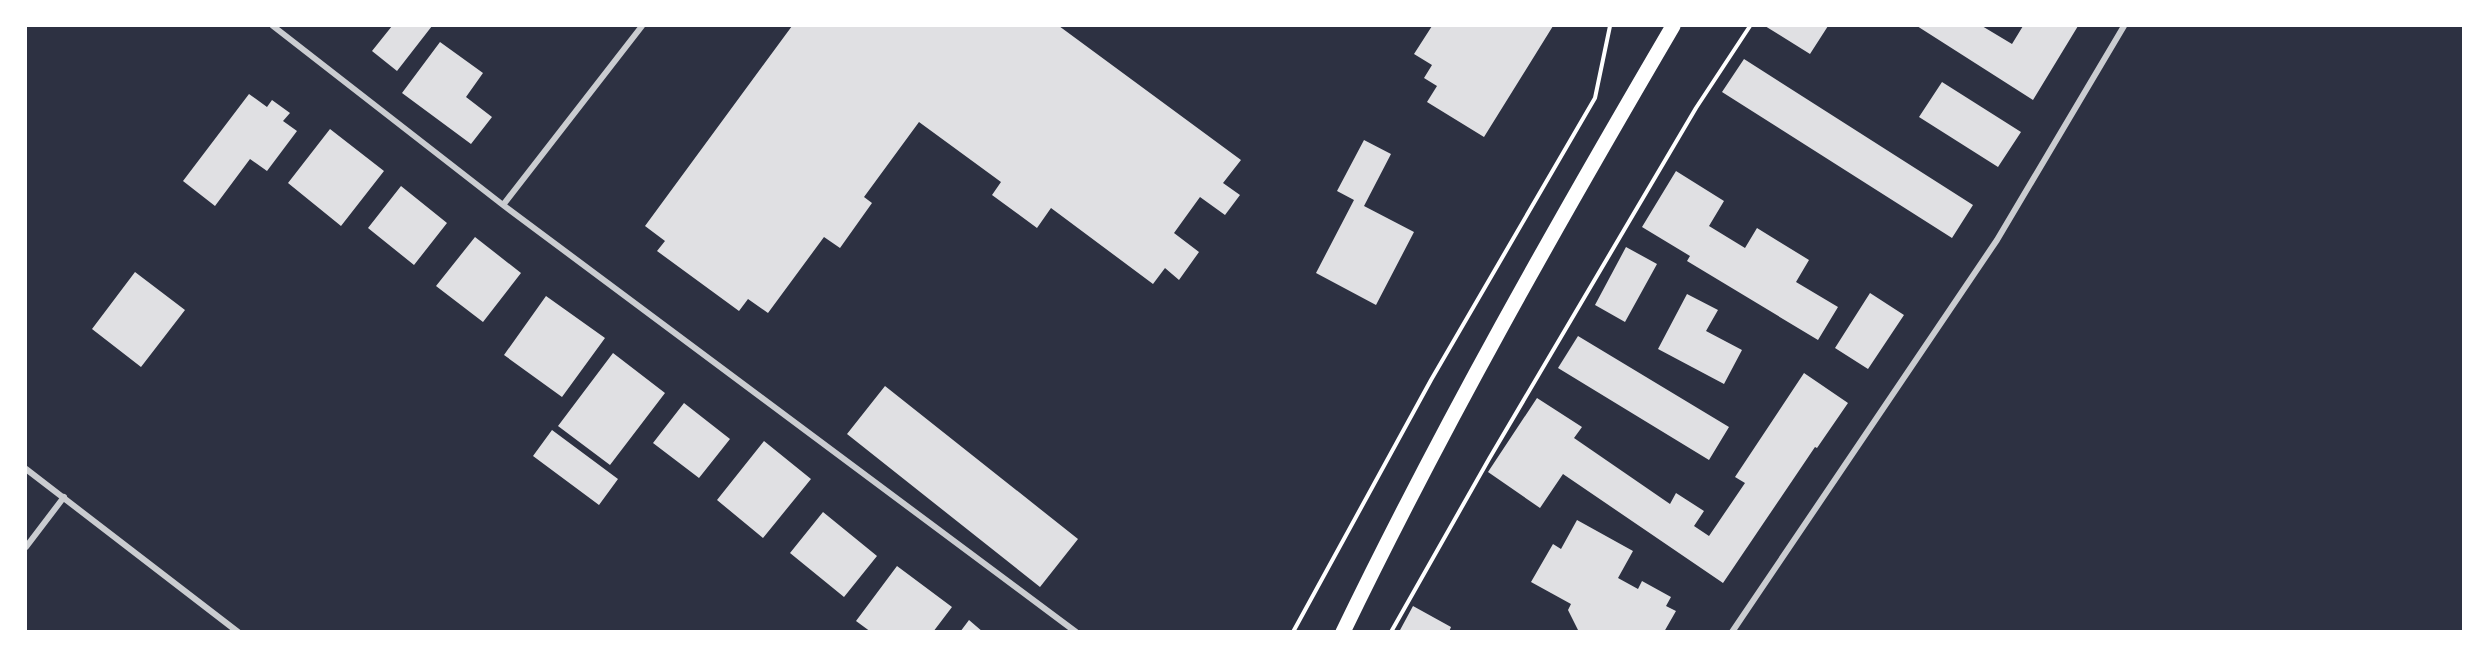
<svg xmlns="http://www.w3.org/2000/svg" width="2489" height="657" viewBox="0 0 2489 657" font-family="'Public Sans',sans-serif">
  <rect width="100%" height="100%" fill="#2d3142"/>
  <path fill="#e0e0e3" d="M 392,26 L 432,26 L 397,71 L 372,51 Z
    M 792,26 L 1059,26 L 1241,160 L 1223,183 L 1240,195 L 1225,215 L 1200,197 L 1174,233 L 1199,252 L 1179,280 L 1165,268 L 1153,284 L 1051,208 L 1037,228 L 992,195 L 1001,182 L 919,122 L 864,197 L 872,203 L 840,248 L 824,237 L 768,313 L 748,299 L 739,311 L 657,251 L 665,241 L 645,226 Z
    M 1432,26 L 1553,26 L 1484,137 L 1427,102 L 1437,86 L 1424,78 L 1432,65 L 1414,54 Z
    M 1765,26 L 1828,26 L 1810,54 Z
    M 1917,26 L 1982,26 L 2012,44 L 2023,26 L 2078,26 L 2033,100 Z
    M 440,42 L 483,73 L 466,97 L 492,117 L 471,144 L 402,93 Z
    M 1744,59 L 1973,205 L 1952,238 L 1722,92 Z
    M 1942,82 L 2021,132 L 1998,167 L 1919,117 Z
    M 249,94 L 267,107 L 272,100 L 290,113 L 283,121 L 297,131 L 267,171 L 250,159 L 215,206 L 183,181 Z
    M 330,129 L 384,171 L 341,226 L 288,183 Z
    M 1364,140 L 1391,154 L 1364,206 L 1414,232 L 1376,305 L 1316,273 L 1354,200 L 1337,191 Z
    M 1676,171 L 1724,201 L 1709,226 L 1745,248 L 1757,228 L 1809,260 L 1796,282 L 1838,307 L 1818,340 L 1687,261 L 1690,256 L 1642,227 Z
    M 401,186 L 447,223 L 414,265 L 368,228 Z
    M 475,237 L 521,273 L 483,322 L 436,286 Z
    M 1626,247 L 1657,264 L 1625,322 L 1595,305 Z
    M 135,272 L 185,310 L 141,367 L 92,329 Z
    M 1870,293 L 1904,315 L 1868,369 L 1835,348 Z
    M 1687,294 L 1718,310 L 1706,331 L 1742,350 L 1724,384 L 1658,349 Z
    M 546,296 L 605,338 L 562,397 L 504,355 Z
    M 1578,336 L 1729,427 L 1709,460 L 1558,368 Z
    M 613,353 L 665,393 L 610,465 L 558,426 Z
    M 1804,373 L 1848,403 L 1817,448 L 1815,447 L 1723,583 L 1563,474 L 1540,508 L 1488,472 L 1537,398 L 1582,427 L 1574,438 L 1670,504 L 1676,493 L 1704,511 L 1694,526 L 1709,536 L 1745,483 L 1735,477 Z
    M 885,386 L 1078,539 L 1040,587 L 847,434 Z
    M 684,403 L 730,439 L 699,478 L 653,443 Z
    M 552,430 L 618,479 L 599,505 L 533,456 Z
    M 764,441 L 811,479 L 763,538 L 717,500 Z
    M 823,512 L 877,556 L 844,597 L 790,553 Z
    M 1577,520 L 1633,551 L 1618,578 L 1638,589 L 1642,581 L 1671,597 L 1666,606 L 1676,611 L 1664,632 L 1579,632 L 1568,610 L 1571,604 L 1531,582 L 1553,544 L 1561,549 Z
    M 897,566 L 952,607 L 933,632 L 871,632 L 856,621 Z
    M 1413,606 L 1451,627 L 1449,632 L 1399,632 Z
    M 969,620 L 983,632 L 960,632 Z"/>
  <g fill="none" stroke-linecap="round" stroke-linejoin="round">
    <path stroke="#fff" stroke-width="4" d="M 1293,632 L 1431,380 L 1595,98 L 1610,26
      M 1391,632 L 1489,459 L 1696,108 L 1750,26"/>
    <path stroke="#caccd0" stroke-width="6" d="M 273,26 L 503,205 L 1076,632
      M 503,205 L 642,26
      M 26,469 L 238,632
      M 26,547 L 64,497
      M 1732,632 L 1997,240 L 2124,26"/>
    <path stroke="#fff" stroke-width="15" d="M 1343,632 C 1443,425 1557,224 1673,26"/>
  </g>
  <rect width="2489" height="657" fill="none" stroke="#ffffff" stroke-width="54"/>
</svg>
